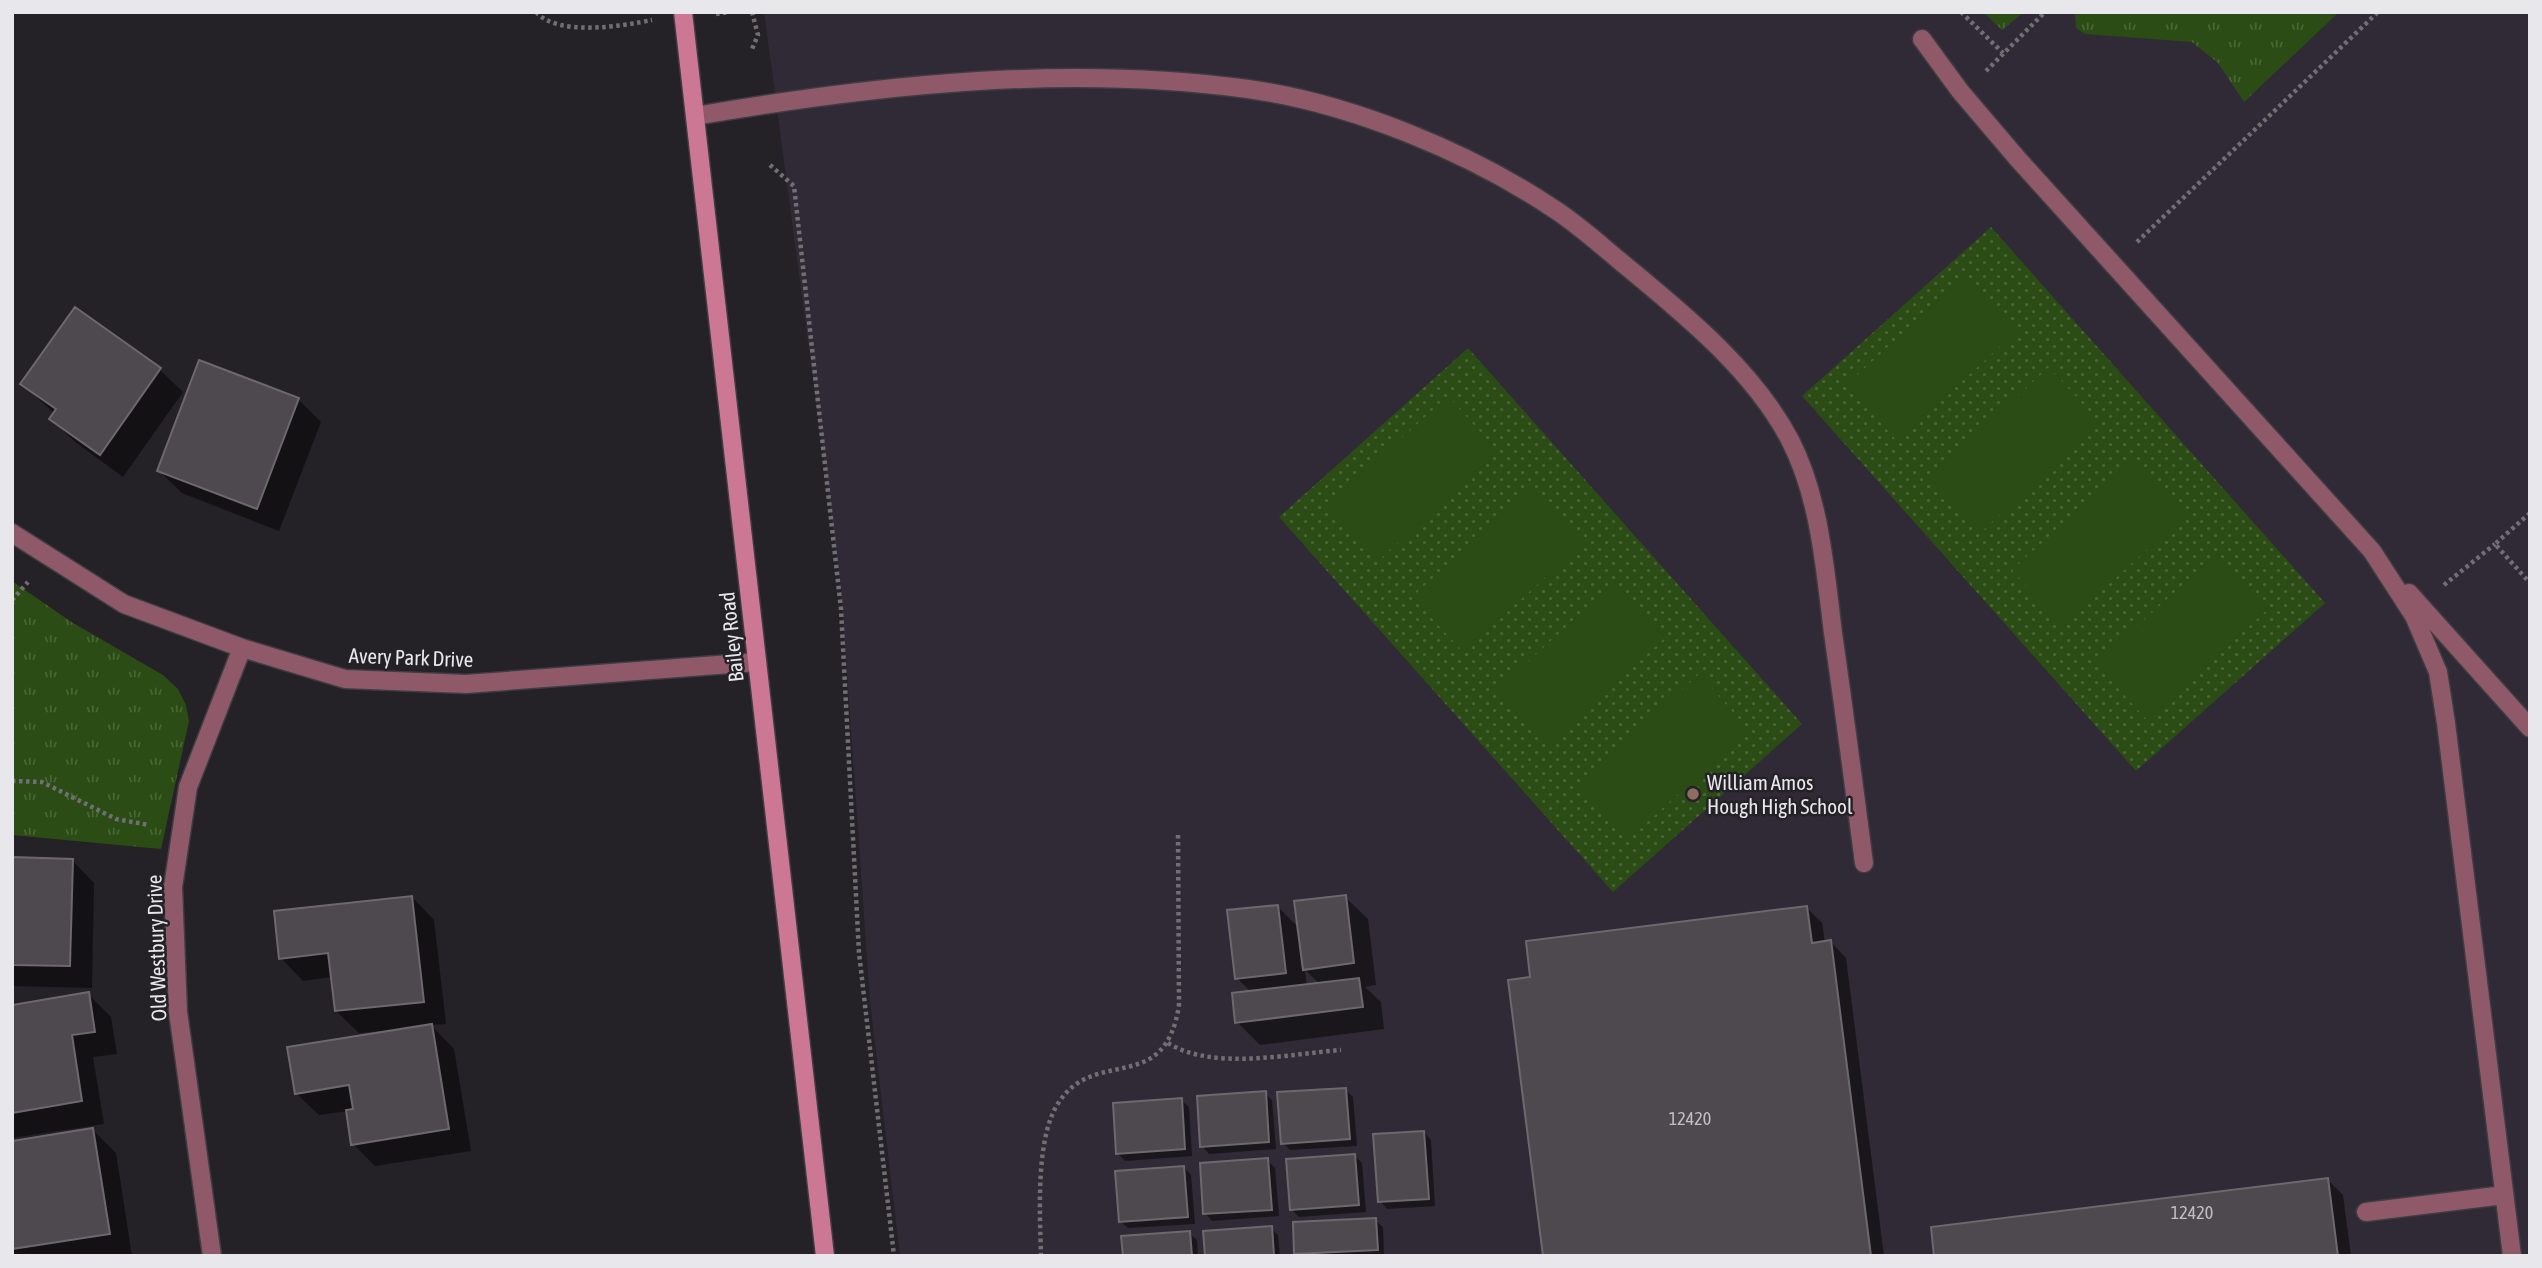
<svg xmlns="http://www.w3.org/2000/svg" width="2542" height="1268" viewBox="0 0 2542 1268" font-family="'Asap Condensed',sans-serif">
  <defs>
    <pattern id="grass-tufts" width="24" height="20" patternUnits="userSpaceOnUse" patternTransform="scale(1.75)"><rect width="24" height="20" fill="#2b4c14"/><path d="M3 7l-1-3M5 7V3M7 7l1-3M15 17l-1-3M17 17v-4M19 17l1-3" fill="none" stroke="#4a6636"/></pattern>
    <pattern id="park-dots" width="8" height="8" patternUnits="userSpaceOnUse" patternTransform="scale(1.75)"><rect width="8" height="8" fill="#2b4c14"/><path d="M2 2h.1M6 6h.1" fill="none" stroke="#4a6636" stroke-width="1.8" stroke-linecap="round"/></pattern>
  </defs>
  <rect width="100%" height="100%" fill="#242127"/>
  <path fill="#2f2a35" d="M 764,12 L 2530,12 L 2530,1256 L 900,1256 L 870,1001 L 841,588 Z"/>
  <path fill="url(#grass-tufts)" d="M 1983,12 L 2024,12 L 2002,30 Z
    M 2075,12 L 2339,12 L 2244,102 L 2218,63 L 2192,42 L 2085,34 L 2076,28 Z
    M 12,581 L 73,623 L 163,675 L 178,689 L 186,705 L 189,721 L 161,849 L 12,835 Z"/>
  <path fill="url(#park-dots)" d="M 1991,227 L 2325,603 L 2136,771 L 1802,396 Z
    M 1468,348 L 1802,724 L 1613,892 L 1279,517 Z"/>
  <path fill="#2b4c14" d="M 1966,276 L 2017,331 L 1897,441 L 1846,385 Z
    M 2049,367 L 2100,423 L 1980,533 L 1929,477 Z
    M 1448,396 L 1498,452 L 1379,560 L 1328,505 Z
    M 2132,460 L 2184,516 L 2063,626 L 2012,570 Z
    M 1531,488 L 1582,544 L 1463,652 L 1412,597 Z
    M 2216,554 L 2267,610 L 2147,720 L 2096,664 Z
    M 1615,582 L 1665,638 L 1547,746 L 1496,691 Z
    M 1699,674 L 1749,730 L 1630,838 L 1579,783 Z"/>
  <path fill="#0007" fill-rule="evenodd" d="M 75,309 L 160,370 L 183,392 L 123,477 L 74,441 L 51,419 L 55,414 L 22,384 Z
    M 298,399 L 321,422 L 279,531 L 182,493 L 159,471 Z
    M 12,859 L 72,860 L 94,883 L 92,988 L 12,986 Z
    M 412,897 L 434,920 L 446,1024 L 431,1025 L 454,1049 L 471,1151 L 375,1166 L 353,1144 L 348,1111 L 319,1115 L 296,1093 L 383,1034 L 383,1031 L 359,1033 L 336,1011 L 332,977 L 303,981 L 281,958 Z
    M 1345,897 L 1368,919 L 1376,985 L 1365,987 L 1381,1002 L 1384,1029 L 1260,1045 L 1237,1022 L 1252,993 L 1237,978 L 1277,906 L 1299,928 ZM 1305,970 L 1320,984 L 1307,986 Z
    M 1807,908 L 1822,923 L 1825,943 L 1831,942 L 1846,958 L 1884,1256 L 1545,1256 L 1532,979 Z
    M 88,994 L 111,1017 L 117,1054 L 93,1057 L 104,1124 L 12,1138 L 12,1007 Z
    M 1345,1089 L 1353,1097 L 1357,1146 L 1290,1150 L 1283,1143 Z
    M 1265,1093 L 1272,1100 L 1276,1149 L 1209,1154 L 1202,1146 Z
    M 1181,1100 L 1189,1107 L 1192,1156 L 1125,1161 L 1118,1154 Z
    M 93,1130 L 116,1153 L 132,1256 L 12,1256 L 12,1142 Z
    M 1424,1132 L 1431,1140 L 1435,1206 L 1387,1209 L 1380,1201 Z
    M 1355,1156 L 1362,1163 L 1366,1212 L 1299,1217 L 1292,1210 Z
    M 1267,1160 L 1275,1168 L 1279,1216 L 1212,1221 L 1205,1213 Z
    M 1184,1167 L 1191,1175 L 1195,1224 L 1128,1228 L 1120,1221 Z
    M 2328,1180 L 2343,1195 L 2351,1256 L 1936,1256 Z
    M 1375,1220 L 1383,1227 L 1384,1256 L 1296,1254 Z
    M 1271,1228 L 1278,1235 L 1280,1256 L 1206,1256 Z
    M 1189,1233 L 1197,1240 L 1198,1256 L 1125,1256 Z"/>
  <path fill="#4d494f" stroke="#6c686e" stroke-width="2" d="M 75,307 L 161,368 L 100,455 L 49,419 L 56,409 L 20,384 Z
    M 199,360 L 299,398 L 257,509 L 157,471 Z
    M 12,857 L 73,859 L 70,966 L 12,965 Z
    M 1346,895 L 1354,963 L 1303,970 L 1294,901 Z
    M 412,896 L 424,1002 L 335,1011 L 328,953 L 279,959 L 274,911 Z
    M 1278,905 L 1286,973 L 1235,979 L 1227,910 Z
    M 1807,906 L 1812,943 L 1831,940 L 1871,1256 L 1543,1256 L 1508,980 L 1530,977 L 1526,941 Z
    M 1359,978 L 1363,1007 L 1235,1023 L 1232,993 Z
    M 89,992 L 95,1032 L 72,1035 L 82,1101 L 12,1113 L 12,1005 Z
    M 432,1024 L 449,1129 L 351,1145 L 346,1110 L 353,1109 L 349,1085 L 295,1094 L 287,1047 Z
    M 1346,1088 L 1350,1139 L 1281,1144 L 1277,1092 Z
    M 1266,1091 L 1269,1142 L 1200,1147 L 1197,1096 Z
    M 1182,1098 L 1185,1149 L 1116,1154 L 1113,1103 Z
    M 93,1128 L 110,1234 L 12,1249 L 12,1141 Z
    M 1424,1131 L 1429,1199 L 1378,1202 L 1373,1134 Z
    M 1355,1154 L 1359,1205 L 1290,1210 L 1286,1159 Z
    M 1268,1158 L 1272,1210 L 1203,1214 L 1200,1163 Z
    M 1184,1166 L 1188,1217 L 1119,1222 L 1115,1171 Z
    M 2328,1178 L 2338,1256 L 1934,1256 L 1931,1227 Z
    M 1376,1218 L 1378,1250 L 1294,1254 L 1293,1222 Z
    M 1272,1226 L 1274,1256 L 1205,1256 L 1203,1231 Z
    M 1190,1231 L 1192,1256 L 1123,1256 L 1121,1236 Z"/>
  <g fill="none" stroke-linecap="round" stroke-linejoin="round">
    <defs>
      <path id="lane" d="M 1922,39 L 1960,91 L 2017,158 L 2372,551 L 2414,616 L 2438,672 L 2446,723 L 2512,1256
        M 695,116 C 876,85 1065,64 1248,89 C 1350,103 1469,152 1554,209 C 1582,227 1607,251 1632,271 C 1689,318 1755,373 1790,440 C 1820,498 1825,569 1833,633 C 1844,709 1854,786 1864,863
        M 2409,593 L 2530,728
        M 2366,1212 L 2504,1195"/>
      <path id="street" d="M 12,533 L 124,604 L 242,648 L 345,679 L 466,684 L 757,662
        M 212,1256 L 178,1012 L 173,887 L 188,787 L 242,648"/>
      <path id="secondary" d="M 683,12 L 825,1256"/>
    </defs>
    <use href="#lane" stroke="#3f3d42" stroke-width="21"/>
    <use href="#street" stroke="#3f3d42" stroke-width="21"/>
    <use href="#secondary" stroke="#3f3d42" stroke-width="21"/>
    <path stroke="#716f74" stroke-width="4.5" stroke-dasharray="3.5 3.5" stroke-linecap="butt" d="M 536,12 C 558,37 622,26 652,20
      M 752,12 L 758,35 L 752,49
      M 1961,12 L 2003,53
      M 716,14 L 729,12
      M 1986,71 L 2045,12
      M 770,165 L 794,186 L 841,609 L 859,953 L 894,1256
      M 2137,242 L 2378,12
      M 2530,513 L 2495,544 L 2530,583
      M 2444,585 L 2495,544
      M 12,600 L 28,582
      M 12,781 L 42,782 L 116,819 L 149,825
      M 1168,1043 C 1213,1071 1288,1054 1341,1050
      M 1041,1256 C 1040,1214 1035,1137 1059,1102 C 1096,1046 1165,1097 1179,1005 L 1178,832"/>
    <use href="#lane" stroke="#8f596a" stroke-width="18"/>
    <use href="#street" stroke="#8f596a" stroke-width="18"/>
    <use href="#secondary" stroke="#cc7793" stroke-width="18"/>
  </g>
  <circle fill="#8d6e63" stroke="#242127" stroke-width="2.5" cx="1693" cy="794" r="7"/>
  <g text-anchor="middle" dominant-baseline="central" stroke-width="5" stroke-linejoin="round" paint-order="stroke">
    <g font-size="18" fill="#c1c0c4">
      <text x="1690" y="1118">12420</text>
      <text x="2192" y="1212">12420</text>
    </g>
    <g font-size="21" fill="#e8e7eb" stroke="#242127">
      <text transform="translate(731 637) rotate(-96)">Bailey Road</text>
      <text transform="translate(411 657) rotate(2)">Avery Park Drive</text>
      <text transform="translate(156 948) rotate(-92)">Old Westbury Drive</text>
    </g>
    <g font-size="21" fill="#e8e7eb" stroke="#242127" text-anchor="start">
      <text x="1707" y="782">William Amos<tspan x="1707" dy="24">Hough High School</tspan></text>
    </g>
  </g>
  <rect width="2542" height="1268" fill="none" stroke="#e8e7eb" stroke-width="28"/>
</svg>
